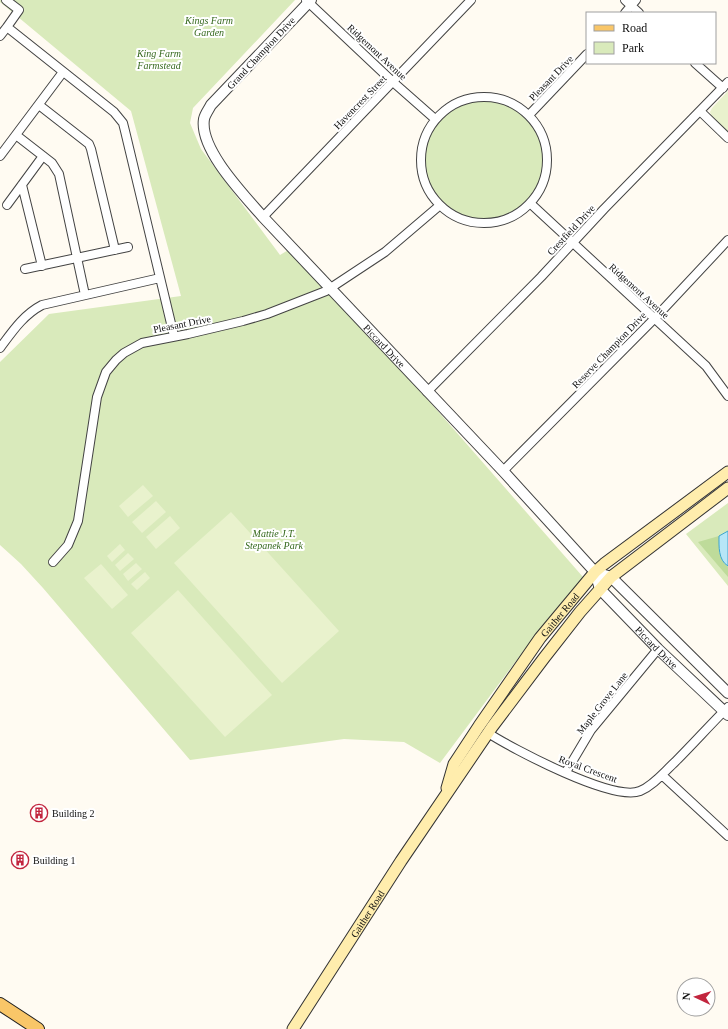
<svg xmlns="http://www.w3.org/2000/svg" width="728" height="1029" viewBox="0 0 728 1029" font-family="Georgia,serif">
  <rect width="100%" height="100%" fill="#fffbf2"/>
  <path fill="#d9eabb" d="M 0,0 L 295,0 L 193,108 L 190,123 L 201,149 L 280,255 L 290,249 L 331,289 L 583,577 L 542,626 L 440,763 L 404,742 L 344,739 L 190,760 L 43,588 L 21,564 L 0,545 L 0,362 L 49,314 L 181,296 L 131,111 L 0,2 Z
    M425 160a59 59 0 1 1 118 0a59 59 0 1 1-118 0Z
    M 728,503 L 728,586 L 686,534 Z"/>
  <path fill="#bedb9a" d="M 719,536 C 719,548 719,559 728,567 L 728,577 L 698,542 Z"/>
  <path fill="#e9f2cd" d="M 728,91 L 728,132 L 712,118 L 710,112 L 712,108 Z
    M 143,485 L 153,496 L 128,517 L 119,506 Z
    M 156,501 L 166,512 L 142,533 L 132,522 Z
    M 231,512 L 339,631 L 282,683 L 174,563 Z
    M 170,516 L 180,528 L 156,549 L 146,537 Z
    M 120,544 L 125,550 L 112,562 L 107,556 Z
    M 128,553 L 134,559 L 120,571 L 115,565 Z
    M 136,563 L 142,569 L 128,581 L 123,574 Z
    M 101,564 L 128,595 L 112,609 L 84,578 Z
    M 145,572 L 150,578 L 137,590 L 131,584 Z
    M 178,590 L 272,695 L 225,737 L 131,633 Z"/>
  <path fill="#b7e6f7" stroke="#3da4cf" d="M 728,531 L 728,566 C 718,560 719,546 719,536 Z"/>
  <g fill="none" stroke-linecap="round" stroke-linejoin="round">
    <defs>
      <path id="minor" d="M 6,0 L 19,10 L 7,27
        M 306,0 L 393,82 L 435,119
        M 625,0 L 639,13
        M 625,13 L 636,0
        M 0,36 L 7,27 L 114,112 L 123,123 L 125,131 L 174,336
        M 695,63 L 723,88
        M421 160a63 63 0 1 1 126 0a63 63 0 1 1-126 0Z
        M 39,105 L 89,144 L 91,149 L 115,250
        M 700,111 L 728,138
        M 529,115 L 587,54
        M 16,135 L 52,163 L 59,174 L 85,295
        M 0,156 L 63,72
        M 22,185 L 42,266
        M 531,204 L 706,366 L 728,396
        M 7,205 L 43,156
        M 263,217 L 471,0
        M 25,269 L 128,247
        M 0,348 C 12,332 23,315 42,305 L 160,278
        M 427,392 L 541,277 L 604,209 L 728,82
        M 503,471 L 655,318 L 728,240
        M 53,562 L 68,545 L 78,521 L 97,397 L 106,372 L 116,360 L 124,353 L 142,343 L 188,334 L 243,321 L 267,314 L 326,291 L 385,252 L 439,206
        M 488,733 C 513,749 613,802 640,791 C 654,785 664,772 675,762 C 693,744 710,725 728,707
        M 566,772 L 591,730 L 658,649
        M 662,775 L 728,836"/>
      <g id="tertiary">
        <path id="s1" d="M 311,0 L 211,105 C 209,109 205,114 204,119 C 199,149 244,195 263,217 L 503,471 L 595,572 L 600,589 L 658,649 L 728,715"/>
        <path d="M 595,572 L 611,577 L 728,693"/>
      </g>
      <g id="secondary">
        <path id="s2" d="M 447,788 L 454,764 L 479,726 L 540,638 L 595,572 L 604,564 L 728,472"/>
        <path id="s3" d="M 293,1029 L 401,861 L 492,727 L 544,658 L 580,612 L 611,577 L 728,488"/>
      </g>
      <path id="primary" d="M 0,1004 L 38,1029"/>
    </defs>
    <use href="#minor" stroke="#434343" stroke-width="10"/>
    <use href="#tertiary" stroke="#434343" stroke-width="12"/>
    <use href="#secondary" stroke="#323232" stroke-width="13"/>
    <use href="#primary" stroke="#212121" stroke-width="14"/>
    <use href="#minor" stroke="#fff" stroke-width="8"/>
    <use href="#tertiary" stroke="#fff" stroke-width="10"/>
    <use href="#secondary" stroke="#ffedad" stroke-width="11"/>
    <use href="#primary" stroke="#f9c668" stroke-width="12"/>
  </g>
  <defs>
    <symbol id="building-ring" viewBox="-11 -11 22 22"><circle r="9.5" fill="#fff" stroke="#c2253e" stroke-width="1.5"/><path d="M-4-6H4V6H1V3H-1V6H-4ZM-2.5-4.3h1.7v1.8h-1.7ZM.8-4.3h1.7v1.8H.8ZM-2.5-1h1.7V.8h-1.7ZM.8-1h1.7V.8H.8Z" fill="#c2253e"/></symbol>
  </defs>
  <g fill-rule="evenodd">
    <use href="#building-ring" x="29" y="803" width="20" height="20"/>
    <use href="#building-ring" x="10" y="850" width="20" height="20"/>
  </g>
  <g text-anchor="middle" dominant-baseline="central" stroke-width="4" stroke-linejoin="round" paint-order="stroke">
    <g font-size="10" font-style="italic" fill="#36691e" stroke="#fff">
      <text x="209" y="20">Kings Farm<tspan x="209" dy="12">Garden</tspan></text>
      <text x="159" y="53">King Farm<tspan x="159" dy="12">Farmstead</tspan></text>
      <text x="274" y="533">Mattie J.T.<tspan x="274" dy="12">Stepanek Park</tspan></text>
    </g>
    <g font-size="10" fill="#101010" stroke="#fff">
      <text transform="translate(377 52) rotate(43)">Ridgemont Avenue</text>
      <text transform="translate(261 53) rotate(-47)">Grand Champion Drive</text>
      <text transform="translate(551 78) rotate(-46)">Pleasant Drive</text>
      <text transform="translate(360 102) rotate(-46)">Havencrest Street</text>
      <text transform="translate(571 230) rotate(-47)">Crestfield Drive</text>
      <text transform="translate(639 291) rotate(42)">Ridgemont Avenue</text>
      <text transform="translate(182 324) rotate(-11)">Pleasant Drive</text>
      <text stroke="none"><textPath href="#s1" startOffset="455">Piccard Drive</textPath></text>
      <text transform="translate(609 350) rotate(-46)">Reserve Champion Drive</text>
      <text stroke="none"><textPath href="#s2" startOffset="208">Gaither Road</textPath></text>
      <text stroke="none"><textPath href="#s1" startOffset="863">Piccard Drive</textPath></text>
      <text transform="translate(602 703) rotate(-52)">Maple Grove Lane</text>
      <text transform="translate(588 769) rotate(20)">Royal Crescent</text>
      <text stroke="none"><textPath href="#s3" startOffset="137">Gaither Road</textPath></text>
    </g>
    <g font-size="10" fill="#101010" stroke="#fff" text-anchor="start">
      <text x="52" y="813">Building 2</text>
      <text x="33" y="860">Building 1</text>
    </g>
  </g>
  <rect x="586" y="12" width="130" height="52" fill="#ffffff" stroke="#9f9f9f"/>
  <rect x="594" y="25" width="20" height="6" fill="#f9c668" stroke="#9f9f9f"/>
  <text x="622" y="32" font-size="12" fill="#101010">Road</text>
  <rect x="594" y="42" width="20" height="12" fill="#d9eabb" stroke="#9f9f9f"/>
  <text x="622" y="52" font-size="12" fill="#101010">Park</text>
  <g transform="translate(696 997) rotate(274)"><circle r="19" fill="#ffffff" stroke="#9f9f9f"/>
  <path d="M0-3L7 15L0 10L-7 15Z" fill="#c2253e"/>
  <text y="-6" font-size="11" font-weight="bold" text-anchor="middle" fill="#101010">N</text>
  </g>
</svg>
